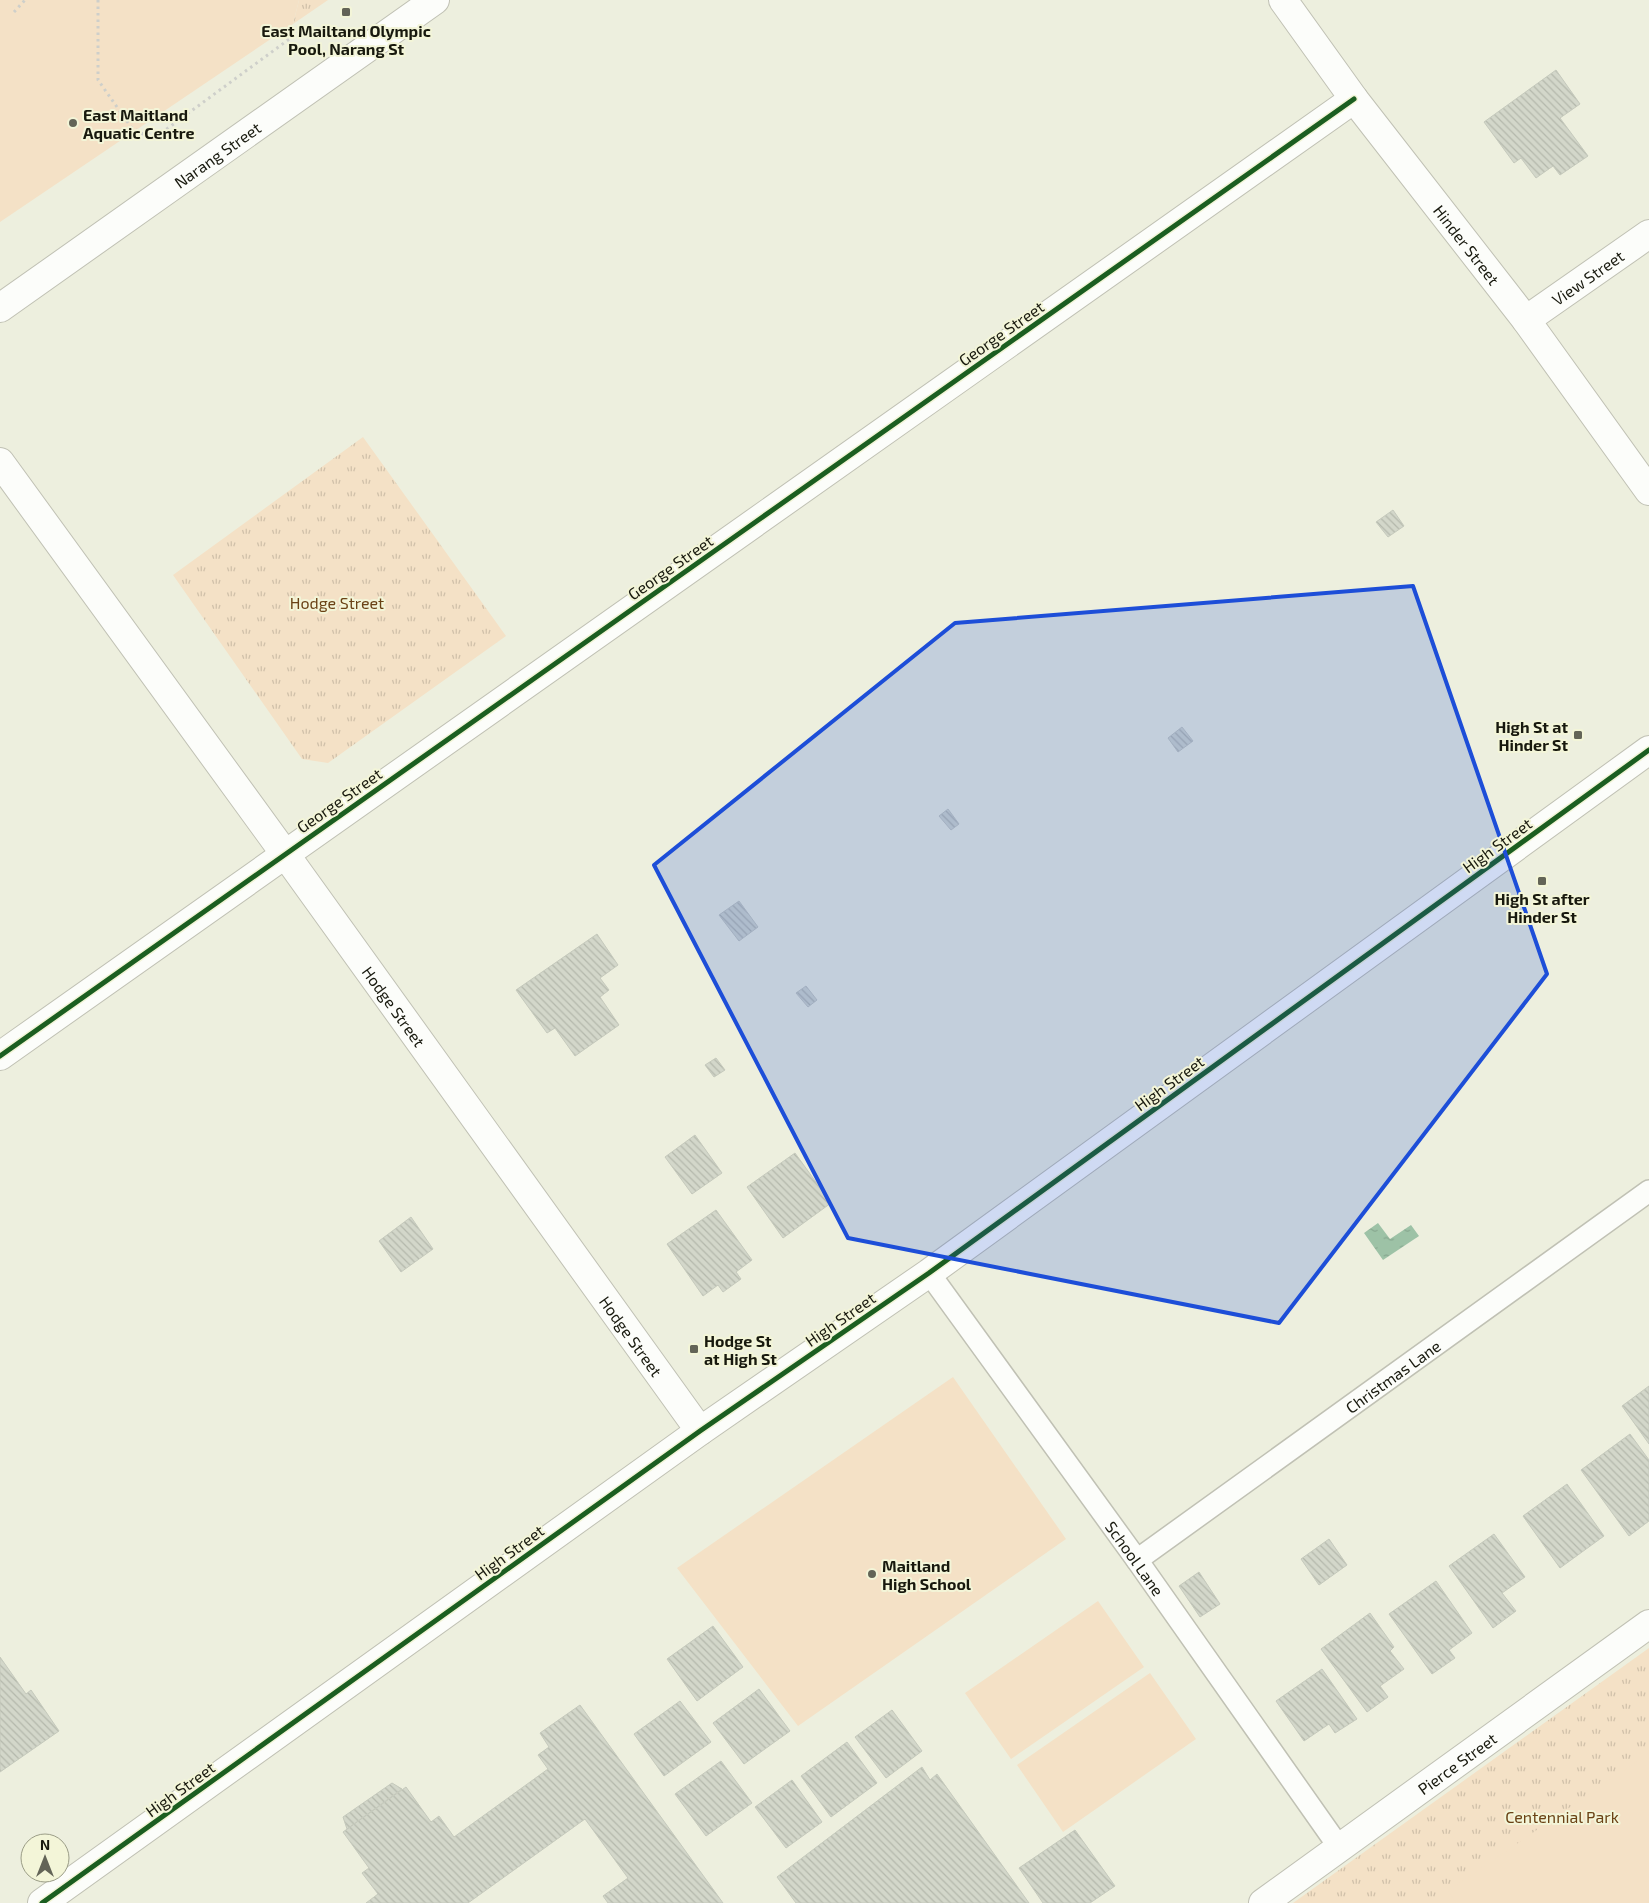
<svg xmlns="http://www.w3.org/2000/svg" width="1649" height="1903" viewBox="0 0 1649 1903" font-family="'Exo 2',sans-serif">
  <defs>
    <pattern id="park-tufts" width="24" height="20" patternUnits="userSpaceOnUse" patternTransform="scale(1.25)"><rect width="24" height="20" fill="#f4e1c6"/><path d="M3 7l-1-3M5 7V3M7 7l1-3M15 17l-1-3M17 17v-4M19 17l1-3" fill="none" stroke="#d0c0a9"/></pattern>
    <pattern id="water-ripples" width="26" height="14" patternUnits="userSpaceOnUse" patternTransform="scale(1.25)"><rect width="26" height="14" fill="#9dc2a6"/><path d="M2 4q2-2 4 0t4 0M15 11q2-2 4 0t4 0" fill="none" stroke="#86a68e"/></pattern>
    <pattern id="building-back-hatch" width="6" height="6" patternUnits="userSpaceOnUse" patternTransform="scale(1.25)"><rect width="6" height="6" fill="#d3d7ca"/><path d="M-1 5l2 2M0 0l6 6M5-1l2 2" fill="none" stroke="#b4b8ac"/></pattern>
  </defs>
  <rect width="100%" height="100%" fill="#edefde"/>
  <path fill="url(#park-tufts)" d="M 299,0 L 328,0 L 293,24 Z
    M 363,437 L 506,636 L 328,763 L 302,759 L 173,575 Z
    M 1649,1648 L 1649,1903 L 1293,1903 Z"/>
  <path fill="#f4e1c6" d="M 0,0 L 299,0 L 293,24 L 0,222 Z
    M 953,1377 L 1066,1539 L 798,1726 L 677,1568 Z
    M 1098,1601 L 1144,1667 L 1011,1759 L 965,1693 Z
    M 1150,1673 L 1196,1739 L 1063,1832 L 1017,1765 Z
    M 1649,1753 L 1649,1903 L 1456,1903 L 1448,1891 Z"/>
  <path fill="url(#water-ripples)" d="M 1378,1223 L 1390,1239 L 1411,1225 L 1419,1236 L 1383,1260 L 1364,1233 Z"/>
  <path fill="url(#building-back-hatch)" stroke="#c5c9bc" d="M 1556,70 L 1580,104 L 1560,118 L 1588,156 L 1560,175 L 1553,166 L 1536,178 L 1521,158 L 1514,163 L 1484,122 Z
    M 1393,510 L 1404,526 L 1388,537 L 1376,522 Z
    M 1182,727 L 1193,741 L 1178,752 L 1168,738 Z
    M 948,809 L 959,824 L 951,830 L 939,816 Z
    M 739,901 L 758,927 L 739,941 L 719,915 Z
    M 597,934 L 618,965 L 600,978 L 609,990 L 600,997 L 619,1025 L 575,1056 L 555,1028 L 547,1033 L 516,990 Z
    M 806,986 L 817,1000 L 808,1007 L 796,993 Z
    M 716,1058 L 725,1070 L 714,1077 L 705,1065 Z
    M 695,1135 L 722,1173 L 692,1194 L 665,1157 Z
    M 795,1153 L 831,1203 L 783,1238 L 747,1187 Z
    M 716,1210 L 752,1260 L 736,1272 L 741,1279 L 723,1292 L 718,1285 L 703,1296 L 667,1244 Z
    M 411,1217 L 433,1249 L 401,1272 L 379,1241 Z
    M 1649,1386 L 1649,1444 L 1622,1406 Z
    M 1630,1434 L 1649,1460 L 1649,1521 L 1629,1536 L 1581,1470 Z
    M 1567,1484 L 1604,1536 L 1560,1568 L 1523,1516 Z
    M 1494,1534 L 1525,1577 L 1502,1593 L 1516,1611 L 1493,1628 L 1449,1566 Z
    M 1329,1539 L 1347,1565 L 1319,1585 L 1301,1559 Z
    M 1199,1572 L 1220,1604 L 1200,1617 L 1179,1586 Z
    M 1436,1581 L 1472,1633 L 1449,1650 L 1455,1658 L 1432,1674 L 1389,1614 Z
    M 1370,1613 L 1394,1647 L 1390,1651 L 1404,1669 L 1380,1686 L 1388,1697 L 1367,1712 L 1321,1649 Z
    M 713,1626 L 743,1667 L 697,1701 L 667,1659 Z
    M 0,1657 L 26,1694 L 31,1690 L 59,1731 L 0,1772 Z
    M 1322,1669 L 1357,1719 L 1335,1733 L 1329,1724 L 1304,1741 L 1276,1701 Z
    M 759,1689 L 790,1731 L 744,1764 L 713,1723 Z
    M 680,1701 L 711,1742 L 664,1776 L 634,1734 Z
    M 580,1705 L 723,1903 L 608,1903 L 603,1896 L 628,1878 L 585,1819 L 468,1903 L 366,1903 L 378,1894 L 362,1873 L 369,1868 L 343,1832 L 406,1787 L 431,1822 L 439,1816 L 454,1837 L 548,1769 L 538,1755 L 549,1747 L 540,1733 Z
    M 892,1710 L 922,1751 L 886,1778 L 855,1737 Z
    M 847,1742 L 877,1783 L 831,1817 L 801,1776 Z
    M 721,1761 L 752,1803 L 706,1836 L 675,1794 Z
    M 922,1767 L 930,1780 L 937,1774 L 1029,1903 L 796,1903 L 777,1877 Z
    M 792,1780 L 822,1822 L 786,1848 L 755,1807 Z
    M 392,1783 L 402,1789 L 347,1829 L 343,1817 Z
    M 1075,1830 L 1115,1886 L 1090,1903 L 1043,1903 L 1019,1868 Z"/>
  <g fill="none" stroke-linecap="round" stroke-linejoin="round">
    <defs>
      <g id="lane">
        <path id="s1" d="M 929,1273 L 1137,1560 L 1339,1847"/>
        <path id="s2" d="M 1137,1560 L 1649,1191"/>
      </g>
      <g id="street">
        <path id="s3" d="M 1283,0 L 1354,99 L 1526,320 L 1649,491"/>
        <path id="s4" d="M 1526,320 L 1649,234"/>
        <path id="s5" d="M 0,462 L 285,854 L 700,1431"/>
        <path d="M 0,1056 L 1354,99"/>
        <path d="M 42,1903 L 700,1431 L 929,1273 L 1649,750"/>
        <path id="s6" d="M 1263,1903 L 1649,1624"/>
      </g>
      <g id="secondary">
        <path id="s7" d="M 0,308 L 435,0"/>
      </g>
    </defs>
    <use href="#lane" stroke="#c0c1b4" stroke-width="24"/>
    <use href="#street" stroke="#c0c1b4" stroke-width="30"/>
    <use href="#secondary" stroke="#c0c1b4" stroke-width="30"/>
    <path stroke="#cecfca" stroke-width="3" stroke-dasharray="2.5 4" stroke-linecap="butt" d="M 98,0 L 98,80 L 131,127 L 143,134 L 164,131 L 303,29
      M 14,12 L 25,0"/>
    <use href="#lane" stroke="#fcfdfa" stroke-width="21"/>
    <use href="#street" stroke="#fcfdfa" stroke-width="28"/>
    <use href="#secondary" stroke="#fcfdfa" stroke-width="28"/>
    <defs>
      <path id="cycleway" d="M 0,1056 L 1354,99
        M 42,1903 L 700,1431 L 929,1273 L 1649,750"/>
    </defs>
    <use href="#cycleway" stroke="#f3f5d8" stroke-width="8"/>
    <use href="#cycleway" stroke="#1b5e20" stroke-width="5"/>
  </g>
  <path fill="#1d4ed8" fill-opacity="0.2" stroke="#1d4ed8" stroke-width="4" stroke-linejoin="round" d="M 1413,586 L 1547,974 L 1279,1323 L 848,1238 L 654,865 L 955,623 Z"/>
  <g fill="#636457" stroke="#f3f5d8" stroke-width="2">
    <rect x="341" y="7" width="10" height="10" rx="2.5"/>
    <circle cx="73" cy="123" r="5"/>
    <rect x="1573" y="730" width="10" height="10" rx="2.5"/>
    <rect x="1537" y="876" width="10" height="10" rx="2.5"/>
    <rect x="689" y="1344" width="10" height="10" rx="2.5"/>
    <circle cx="872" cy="1574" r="5"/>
  </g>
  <g text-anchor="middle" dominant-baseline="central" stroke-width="4" stroke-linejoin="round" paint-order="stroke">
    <g font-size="16" font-weight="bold" fill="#18190e" stroke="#f3f5d8" text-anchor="start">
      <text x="346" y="30" text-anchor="middle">East Mailtand Olympic<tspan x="346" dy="18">Pool, Narang St</tspan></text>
      <text x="83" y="114">East Maitland<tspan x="83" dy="18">Aquatic Centre</tspan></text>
      <text x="1568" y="726" text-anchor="end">High St at<tspan x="1568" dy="18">Hinder St</tspan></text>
      <text x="1542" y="898" text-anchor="middle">High St after<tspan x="1542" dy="18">Hinder St</tspan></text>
      <text x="704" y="1340">Hodge St<tspan x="704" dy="18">at High St</tspan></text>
      <text x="882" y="1565">Maitland<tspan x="882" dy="18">High School</tspan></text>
    </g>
    <g font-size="16" fill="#18190e" stroke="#f3f5d8">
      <text stroke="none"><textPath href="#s7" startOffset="266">Narang Street</textPath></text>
      <text stroke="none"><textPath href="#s3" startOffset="306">Hinder Street</textPath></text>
      <text stroke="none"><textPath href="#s4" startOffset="75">View Street</textPath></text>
      <text transform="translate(1001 333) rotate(-35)">George Street</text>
      <text transform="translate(670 567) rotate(-35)">George Street</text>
      <text transform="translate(339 800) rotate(-35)">George Street</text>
      <text transform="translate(1497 845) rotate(-36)">High Street</text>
      <text stroke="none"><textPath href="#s5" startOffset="672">Hodge Street</textPath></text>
      <text transform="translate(1169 1083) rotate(-36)">High Street</text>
      <text transform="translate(840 1319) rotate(-35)">High Street</text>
      <text stroke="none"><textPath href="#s5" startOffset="1078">Hodge Street</textPath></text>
      <text stroke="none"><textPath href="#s2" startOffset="315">Christmas Lane</textPath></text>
      <text transform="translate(509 1552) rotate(-36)">High Street</text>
      <text stroke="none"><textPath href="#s1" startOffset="352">School Lane</textPath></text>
      <text stroke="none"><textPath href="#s6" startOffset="239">Pierce Street</textPath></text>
      <text transform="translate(180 1789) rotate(-36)">High Street</text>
    </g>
    <g font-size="16" fill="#6a4215" stroke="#f3f5d8">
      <text x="337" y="602">Hodge Street</text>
      <text x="1562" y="1816">Centennial Park</text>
    </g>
  </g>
  <g transform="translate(45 1858)"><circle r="24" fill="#f3f5d8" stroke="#9b9d87"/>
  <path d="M0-4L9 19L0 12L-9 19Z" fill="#636457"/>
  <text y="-8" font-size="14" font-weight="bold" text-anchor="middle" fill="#18190e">N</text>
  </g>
</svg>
